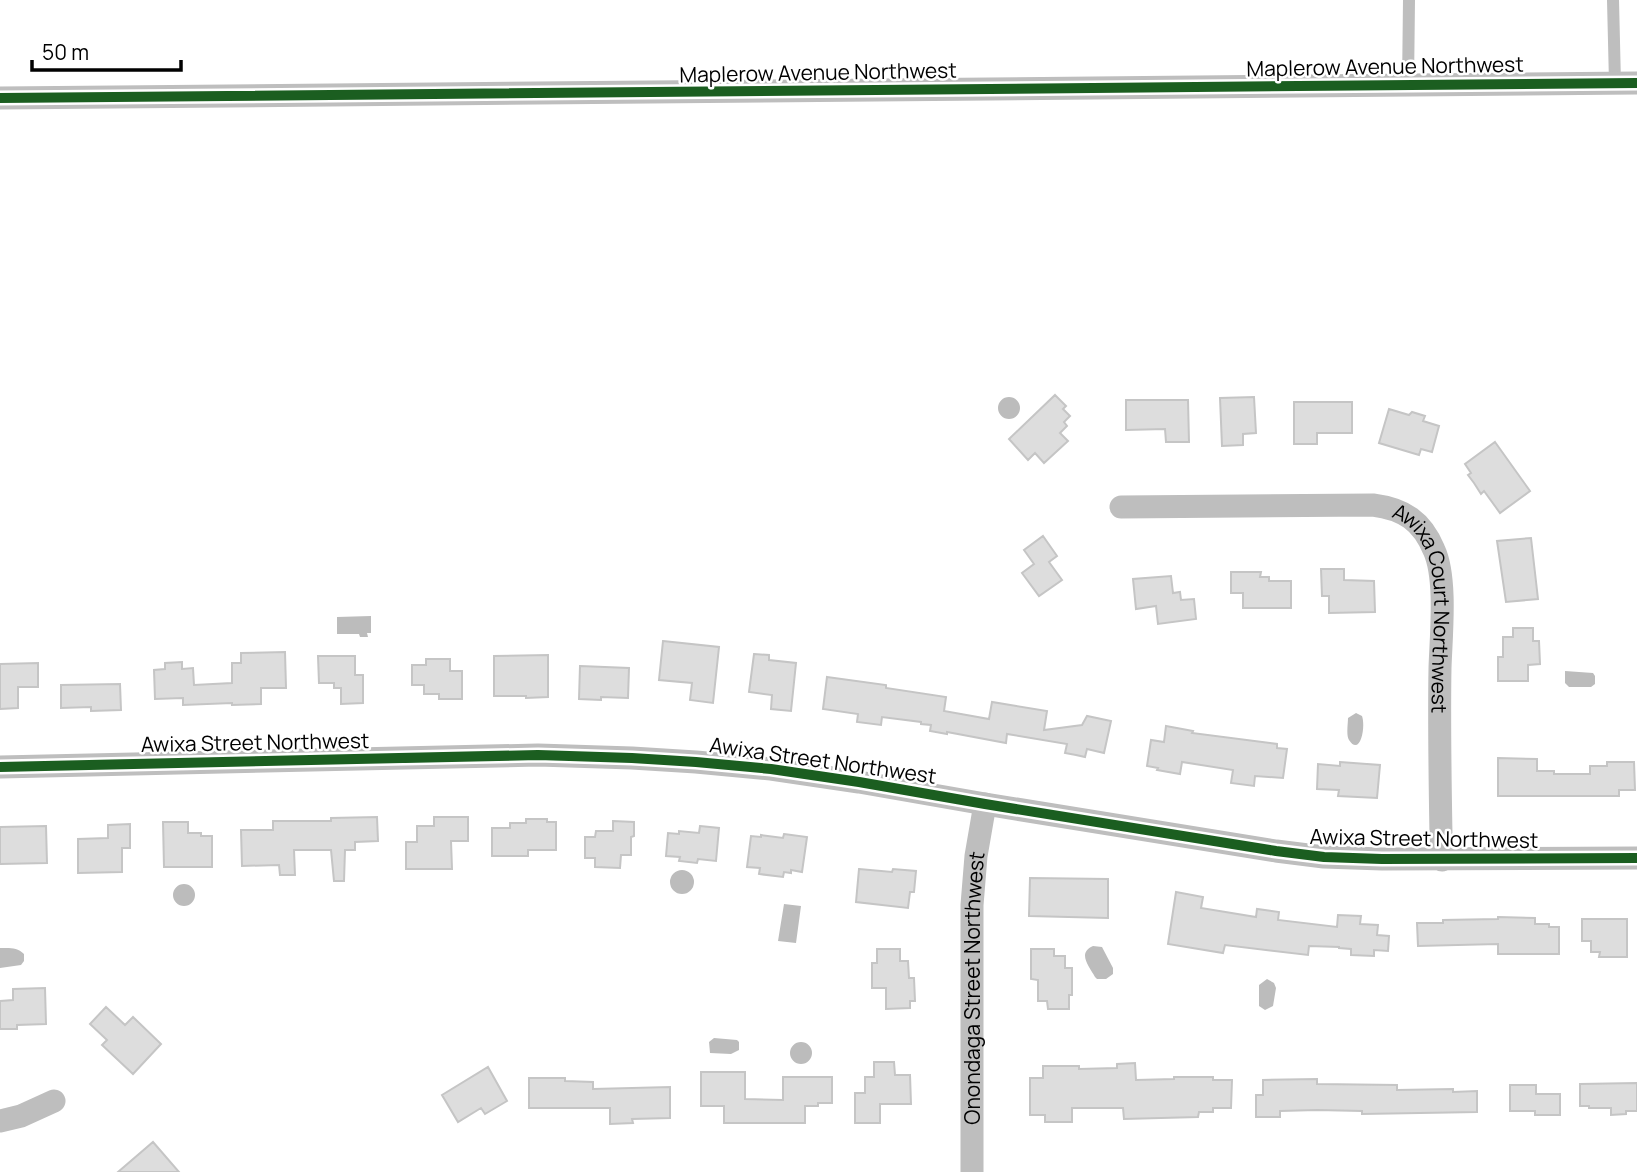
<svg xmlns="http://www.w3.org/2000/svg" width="1637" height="1172" viewBox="0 0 1637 1172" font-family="Manrope,sans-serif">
  <rect width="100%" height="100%" fill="#fff"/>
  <path fill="#bcbcbc" d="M998 408a11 11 0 1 1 22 0a11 11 0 1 1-22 0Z
    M 371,616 L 371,633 L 367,633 L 368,637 L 360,637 L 359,634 L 337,634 L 337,617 Z
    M 1565,671 L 1593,673 L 1595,676 L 1595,684 L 1591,687 L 1569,687 L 1565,683 Z
    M 1356,713 L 1362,716 C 1366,727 1360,757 1349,740 C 1346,735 1348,724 1348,718 Z
    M670 882a12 12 0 1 1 24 0a12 12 0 1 1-24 0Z
    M173 895a11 11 0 1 1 22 0a11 11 0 1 1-22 0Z
    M 784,904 L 801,906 L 796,943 L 778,941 Z
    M 1093,946 L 1102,947 L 1113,968 L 1113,974 L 1106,979 L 1097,979 L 1095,977 C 1089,966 1077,953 1093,946 Z
    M 0,948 C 10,948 17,947 24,954 L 24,961 L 21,965 L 0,968 Z
    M 1267,979 L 1274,983 L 1276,988 L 1273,1006 L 1265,1010 L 1259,1006 L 1259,985 Z
    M 714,1038 L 737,1040 L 739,1042 L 739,1050 L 731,1054 L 710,1053 L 709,1042 Z
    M790 1053a11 11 0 1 1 22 0a11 11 0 1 1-22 0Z"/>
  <path fill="#ddd" stroke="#c5c5c5" stroke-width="2" d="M 1055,395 L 1066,406 L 1063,409 L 1070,416 L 1064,422 L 1067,426 L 1060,433 L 1068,441 L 1044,463 L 1035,453 L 1028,460 L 1009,439 Z
    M 1254,397 L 1256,433 L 1243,434 L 1243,445 L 1222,446 L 1220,398 Z
    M 1126,400 L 1188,400 L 1189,442 L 1166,442 L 1165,429 L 1126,430 Z
    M 1294,402 L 1352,402 L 1352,433 L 1317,433 L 1317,444 L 1294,444 Z
    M 1389,409 L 1409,415 L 1412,412 L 1425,416 L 1423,421 L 1439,426 L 1432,452 L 1421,449 L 1419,455 L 1379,443 Z
    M 1495,442 L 1530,491 L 1500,513 L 1484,491 L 1481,494 L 1474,483 L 1468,475 L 1471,473 L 1465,464 Z
    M 1043,536 L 1057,556 L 1049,562 L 1062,580 L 1039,596 L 1022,573 L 1034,564 L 1024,550 Z
    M 1531,538 L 1538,599 L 1506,602 L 1497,541 Z
    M 1321,569 L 1344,569 L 1344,580 L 1374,581 L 1375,612 L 1329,613 L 1329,596 L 1322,596 Z
    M 1231,572 L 1261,572 L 1260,577 L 1269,577 L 1269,581 L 1291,581 L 1291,608 L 1243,608 L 1243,593 L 1231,593 Z
    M 1171,576 L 1173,593 L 1180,592 L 1181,600 L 1194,599 L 1196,619 L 1158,624 L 1156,606 L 1136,609 L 1133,579 Z
    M 1513,628 L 1533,628 L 1533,641 L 1539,641 L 1540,664 L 1528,665 L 1528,681 L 1498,681 L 1498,657 L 1503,657 L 1503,637 L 1513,637 Z
    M 663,641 L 719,647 L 713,703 L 690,700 L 692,683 L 659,680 Z
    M 285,652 L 286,688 L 261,688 L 261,704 L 232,705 L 232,703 L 183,705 L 183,698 L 155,699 L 154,670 L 165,669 L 165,663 L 182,662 L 182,669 L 193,668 L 194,685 L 232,683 L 232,663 L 241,663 L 241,653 Z
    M 754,654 L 769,655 L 769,660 L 796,663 L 791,711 L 771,709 L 772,695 L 749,692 Z
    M 548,655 L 548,697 L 526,698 L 526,696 L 494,696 L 494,656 Z
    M 318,656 L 355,656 L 355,675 L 363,675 L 363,703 L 341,704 L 341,688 L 334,688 L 334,683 L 319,683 Z
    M 426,659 L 450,659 L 450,671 L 462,671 L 462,699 L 439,699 L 439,694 L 424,694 L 424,685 L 412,685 L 412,665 L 426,665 Z
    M 38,663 L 38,687 L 18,687 L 18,708 L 0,709 L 0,664 Z
    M 580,666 L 629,668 L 628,698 L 601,697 L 601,700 L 579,699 Z
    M 827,677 L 886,685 L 886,688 L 946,697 L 944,711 L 989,719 L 992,702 L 1047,711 L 1044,730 L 1082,725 L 1087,716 L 1111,721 L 1104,753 L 1087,749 L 1085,757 L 1076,755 L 1065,753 L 1067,744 L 1007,734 L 1006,743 L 947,732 L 947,734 L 930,731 L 931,725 L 921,724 L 921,722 L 882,717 L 881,725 L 857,722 L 858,714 L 823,709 Z
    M 120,684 L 121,710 L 91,711 L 91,707 L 61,708 L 61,685 Z
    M 1166,726 L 1193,731 L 1192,733 L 1277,744 L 1277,748 L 1287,749 L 1283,778 L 1255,776 L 1254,786 L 1231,783 L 1233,770 L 1182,762 L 1180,774 L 1157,770 L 1158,768 L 1147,766 L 1151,740 L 1164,742 Z
    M 1498,758 L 1537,759 L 1537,771 L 1554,771 L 1554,774 L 1590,774 L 1590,766 L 1607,766 L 1607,762 L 1634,762 L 1635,790 L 1619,790 L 1619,796 L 1498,796 Z
    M 1340,762 L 1380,765 L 1377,798 L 1338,796 L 1339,790 L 1317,789 L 1318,764 L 1340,766 Z
    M 377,817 L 378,841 L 355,842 L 355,850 L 345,850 L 344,881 L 334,881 L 331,850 L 294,850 L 295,875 L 280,875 L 279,865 L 242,866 L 241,830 L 273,830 L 273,821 L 331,821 L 331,818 Z
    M 434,817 L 468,817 L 468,841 L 451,841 L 452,869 L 406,869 L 406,842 L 417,842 L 417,826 L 434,826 Z
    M 526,819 L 547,819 L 547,822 L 556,822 L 556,850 L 528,850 L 528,856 L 492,856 L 492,828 L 510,828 L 510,823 L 526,823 Z
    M 613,821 L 634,822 L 634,836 L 631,837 L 631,855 L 621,855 L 620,868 L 595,867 L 595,858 L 585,858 L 585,837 L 595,837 L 596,831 L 613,831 Z
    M 163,822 L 188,822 L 188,833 L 201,833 L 201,836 L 212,836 L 212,867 L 164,867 Z
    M 130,824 L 130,848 L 122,848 L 122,872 L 78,873 L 78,839 L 108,838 L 108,825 Z
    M 46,826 L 47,863 L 0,864 L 0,827 Z
    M 700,826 L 719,828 L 716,861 L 698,859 L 697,863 L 679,861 L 680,857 L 666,856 L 668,833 L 679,834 L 679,831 L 699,833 Z
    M 784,834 L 807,837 L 802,872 L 791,870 L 791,873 L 784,872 L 783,877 L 759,874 L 760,868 L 747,867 L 751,836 L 761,837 L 761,835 L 783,838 Z
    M 859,869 L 892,872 L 893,869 L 916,871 L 914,892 L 910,892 L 908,908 L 856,902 Z
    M 1030,878 L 1108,879 L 1108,918 L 1029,916 Z
    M 1176,892 L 1203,897 L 1201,908 L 1256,917 L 1257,909 L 1279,912 L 1278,920 L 1337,927 L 1338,915 L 1361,916 L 1360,924 L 1378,925 L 1377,935 L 1389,936 L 1388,951 L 1374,950 L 1374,956 L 1351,955 L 1351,949 L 1339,948 L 1339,947 L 1309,946 L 1308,955 L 1225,945 L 1223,953 L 1168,944 Z
    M 1498,917 L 1535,918 L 1535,924 L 1549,924 L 1549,927 L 1559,927 L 1559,954 L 1498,954 L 1498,944 L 1418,946 L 1417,923 L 1443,923 L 1443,920 L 1498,919 Z
    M 1582,919 L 1627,919 L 1627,957 L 1599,957 L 1600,952 L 1591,952 L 1591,941 L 1582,941 Z
    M 877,949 L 900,949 L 900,961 L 908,961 L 909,978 L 914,978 L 915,1001 L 910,1001 L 910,1008 L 886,1009 L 886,988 L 872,988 L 872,963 L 877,963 Z
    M 1031,949 L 1054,949 L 1054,956 L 1065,956 L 1065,968 L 1072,968 L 1072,995 L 1069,995 L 1069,1009 L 1048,1009 L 1047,1001 L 1038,1001 L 1038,980 L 1031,979 Z
    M 45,988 L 46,1024 L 17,1025 L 17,1029 L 0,1029 L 0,1001 L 13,1000 L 13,989 Z
    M 106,1007 L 125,1025 L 133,1017 L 161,1044 L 133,1074 L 102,1045 L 107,1040 L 90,1024 Z
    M 874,1062 L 894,1062 L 895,1075 L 910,1075 L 911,1104 L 880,1104 L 880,1123 L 855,1123 L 855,1093 L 865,1093 L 865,1077 L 874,1077 Z
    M 1135,1063 L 1136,1080 L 1174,1079 L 1174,1077 L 1213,1077 L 1213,1080 L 1232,1080 L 1231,1108 L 1213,1108 L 1213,1112 L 1199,1112 L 1198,1117 L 1124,1119 L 1123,1108 L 1072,1108 L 1072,1122 L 1045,1122 L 1045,1115 L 1030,1115 L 1030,1078 L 1043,1078 L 1043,1066 L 1079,1066 L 1079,1069 L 1117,1068 L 1117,1064 Z
    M 488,1067 L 507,1101 L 485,1114 L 481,1108 L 458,1122 L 442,1095 Z
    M 701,1072 L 745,1072 L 745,1099 L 783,1100 L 783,1077 L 832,1077 L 832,1103 L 818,1103 L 818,1106 L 805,1106 L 805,1123 L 724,1123 L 724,1106 L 701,1106 Z
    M 529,1078 L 565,1078 L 565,1081 L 593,1082 L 593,1089 L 670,1087 L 670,1118 L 632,1119 L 633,1123 L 610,1124 L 610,1108 L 529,1108 Z
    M 1317,1079 L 1317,1084 L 1397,1085 L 1397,1090 L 1453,1089 L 1453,1092 L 1477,1091 L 1477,1112 L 1362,1114 L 1362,1111 L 1317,1110 L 1280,1111 L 1280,1117 L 1256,1117 L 1256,1095 L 1263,1095 L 1263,1080 Z
    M 1637,1083 L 1637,1111 L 1626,1111 L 1626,1114 L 1611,1115 L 1611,1108 L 1589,1108 L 1589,1106 L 1580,1106 L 1580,1084 Z
    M 1510,1085 L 1536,1085 L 1536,1094 L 1560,1094 L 1560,1115 L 1535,1115 L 1535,1111 L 1510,1111 Z
    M 153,1142 L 179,1172 L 118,1172 Z"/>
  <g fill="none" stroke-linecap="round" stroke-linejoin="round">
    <path stroke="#bebebe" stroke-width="12" d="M 1613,0 L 1615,83
      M 1408,86 L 1409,0"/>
    <g stroke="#bebebe" stroke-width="23">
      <path d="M 0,98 L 1637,83"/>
      <path id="s1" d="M 1121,507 L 1373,505 C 1404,509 1422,521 1434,550 C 1447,578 1441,636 1440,668 C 1439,724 1440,779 1441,835 L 1442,860"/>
      <path d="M 0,767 L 538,755 L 632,758 L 696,762 L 771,769 L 859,782 L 985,804 L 1276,851 L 1324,857 L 1382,859 L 1637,858"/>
      <path d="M 0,1121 L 21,1116 L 54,1101"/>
      <path id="s2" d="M 972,1172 L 972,905 L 976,856 L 985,804"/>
    </g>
    <defs>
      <path id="cycleway" d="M 0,98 L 1637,83
        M 0,767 L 538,755 L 632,758 L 696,762 L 771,769 L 859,782 L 985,804 L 1276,851 L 1324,857 L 1382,859 L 1637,858"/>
    </defs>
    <use href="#cycleway" stroke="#fff" stroke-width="15"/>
    <use href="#cycleway" stroke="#1b5e20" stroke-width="10"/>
  </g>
  <g text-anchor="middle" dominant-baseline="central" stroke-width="5" stroke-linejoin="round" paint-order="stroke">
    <g font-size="21" fill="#000" stroke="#fff">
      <text transform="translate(1385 66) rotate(-1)">Maplerow Avenue Northwest</text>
      <text transform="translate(818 72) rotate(-1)">Maplerow Avenue Northwest</text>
      <text stroke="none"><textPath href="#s1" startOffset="385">Awixa Court Northwest</textPath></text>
      <text transform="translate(255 742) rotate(-1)">Awixa Street Northwest</text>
      <text transform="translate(823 760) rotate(8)">Awixa Street Northwest</text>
      <text transform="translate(1424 838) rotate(1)">Awixa Street Northwest</text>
      <text stroke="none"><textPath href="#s2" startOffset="184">Onondaga Street Northwest</textPath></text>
    </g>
  </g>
  <path d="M32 60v10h149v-10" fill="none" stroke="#000000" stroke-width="3.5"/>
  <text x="42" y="60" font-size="21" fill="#000000" stroke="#ffffff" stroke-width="5" paint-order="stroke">50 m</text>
</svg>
